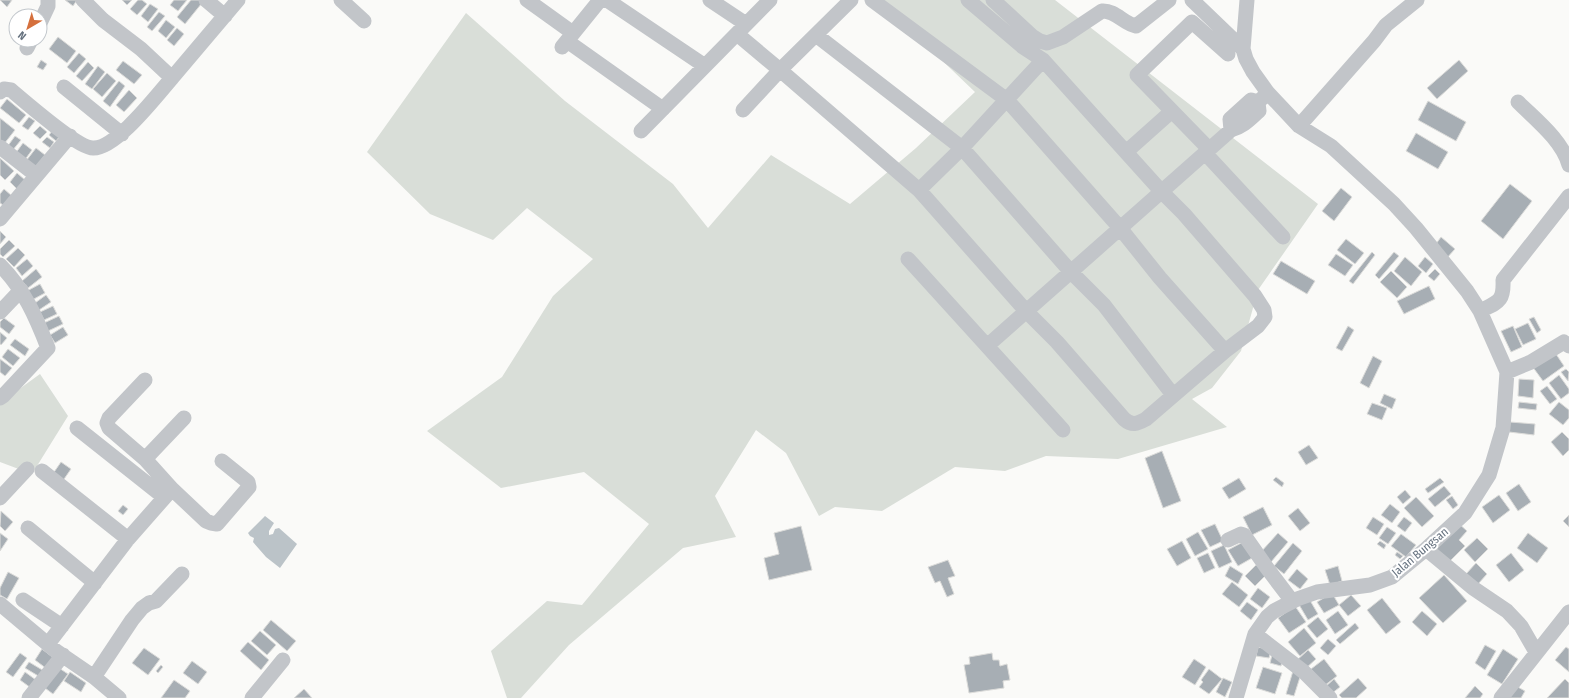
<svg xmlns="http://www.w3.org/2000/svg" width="1569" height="698" viewBox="0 0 1569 698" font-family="'Fira Sans Condensed',sans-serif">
  <rect width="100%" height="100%" fill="#fafaf8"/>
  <path fill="#d9ded8" d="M 879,0 L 1055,0 L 1318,204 L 1258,290 L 1241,351 L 1212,388 L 1192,399 L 1227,427 L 1118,459 L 1046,456 L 1005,471 L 955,467 L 882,511 L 835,507 L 819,516 L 786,453 L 756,430 L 715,496 L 736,537 L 683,548 L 569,645 L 521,698 L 507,698 L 491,651 L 547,601 L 582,605 L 649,524 L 584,472 L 501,488 L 427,431 L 502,377 L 553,296 L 593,259 L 527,208 L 493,240 L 430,214 L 367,152 L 466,13 L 565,101 L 673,184 L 708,228 L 771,155 L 850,204 L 916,148 L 975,92 Z
    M 40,374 L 68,416 L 32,474 L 0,462 L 0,403 Z"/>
  <path fill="#bbc3c8" d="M 265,516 L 274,523 L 269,531 L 269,535 L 273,534 L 275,529 L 279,528 L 297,544 L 280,568 L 266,557 L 253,542 L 254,538 L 250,536 L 248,533 Z"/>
  <path fill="#a7aeb4" stroke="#dcdcda" d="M 0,0 L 12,0 L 7,7 Z
    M 65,0 L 77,0 L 73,6 Z
    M 122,0 L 132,0 L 127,5 Z
    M 138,0 L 142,0 L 147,4 L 137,15 L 130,9 Z
    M 174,0 L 187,0 L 178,11 L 170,5 Z
    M 191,0 L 199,0 L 202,3 L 185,24 L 177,17 Z
    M 150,4 L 158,9 L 148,22 L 141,16 Z
    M 159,12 L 165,16 L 152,31 L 147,27 Z
    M 166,20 L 175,27 L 166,38 L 158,31 Z
    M 177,28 L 184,34 L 174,46 L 167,40 Z
    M 58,37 L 76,51 L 67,63 L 49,49 Z
    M 79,53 L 86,59 L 74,73 L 67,67 Z
    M 41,60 L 47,64 L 43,70 L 37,67 Z
    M 1459,60 L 1468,71 L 1437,99 L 1427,88 Z
    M 123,61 L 142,75 L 134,84 L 116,70 Z
    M 88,62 L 94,68 L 82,81 L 76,76 Z
    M 98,66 L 105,72 L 92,89 L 85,84 Z
    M 107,73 L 116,81 L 102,97 L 93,89 Z
    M 119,81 L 125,86 L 110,107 L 103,101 Z
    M 129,90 L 137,98 L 124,112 L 116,105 Z
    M 7,99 L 26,115 L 19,123 L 0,108 Z
    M 1428,101 L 1466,122 L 1456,141 L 1418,120 Z
    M 29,117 L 35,121 L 28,130 L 22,126 Z
    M 0,118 L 15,130 L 4,144 L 0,141 Z
    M 40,126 L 47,132 L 40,139 L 33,133 Z
    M 53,130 L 60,136 L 56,141 L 49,135 Z
    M 1416,133 L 1448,152 L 1438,169 L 1406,151 Z
    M 15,136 L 21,140 L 12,151 L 7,147 Z
    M 47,137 L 54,142 L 50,148 L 42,142 Z
    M 23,143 L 32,150 L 24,161 L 15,154 Z
    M 36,148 L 45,155 L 35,168 L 26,161 Z
    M 0,158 L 14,171 L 5,180 L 0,175 Z
    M 17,173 L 25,180 L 17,189 L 10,182 Z
    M 1510,184 L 1532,201 L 1503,239 L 1481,221 Z
    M 1341,188 L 1352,197 L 1334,221 L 1322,211 Z
    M 4,189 L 12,196 L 3,205 L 0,203 L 0,194 Z
    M 0,231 L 6,237 L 0,244 Z
    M 1441,237 L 1455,249 L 1446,259 L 1433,248 Z
    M 1346,239 L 1364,253 L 1355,264 L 1337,250 Z
    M 9,240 L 15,246 L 3,257 L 0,254 L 0,249 Z
    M 18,248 L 25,255 L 14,267 L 6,259 Z
    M 1372,252 L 1375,255 L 1353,284 L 1349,281 Z
    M 1394,252 L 1399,256 L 1379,279 L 1375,275 Z
    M 1336,254 L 1353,265 L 1345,276 L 1328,265 Z
    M 1405,257 L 1422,272 L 1411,286 L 1394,271 Z
    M 1425,257 L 1433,264 L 1426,273 L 1418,266 Z
    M 27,259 L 33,266 L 22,276 L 16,268 Z
    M 1281,261 L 1315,281 L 1307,294 L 1273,274 Z
    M 36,269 L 42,277 L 28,288 L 22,281 Z
    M 1435,269 L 1440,274 L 1434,281 L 1428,276 Z
    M 1391,271 L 1407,287 L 1397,298 L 1380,282 Z
    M 40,284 L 45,293 L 32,300 L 27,291 Z
    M 1429,286 L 1435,299 L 1404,314 L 1397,301 Z
    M 46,295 L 51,302 L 39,310 L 35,303 Z
    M 53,306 L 57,314 L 44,320 L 40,312 Z
    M 59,316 L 63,324 L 48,331 L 44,323 Z
    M 1534,317 L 1541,330 L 1537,333 L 1529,319 Z
    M 4,318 L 15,326 L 9,334 L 0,327 L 0,322 Z
    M 1528,323 L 1536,339 L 1523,345 L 1515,329 Z
    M 1348,326 L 1354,330 L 1342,351 L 1336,348 Z
    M 1513,326 L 1522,347 L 1511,352 L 1501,331 Z
    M 63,327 L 68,335 L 55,343 L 50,335 Z
    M 0,332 L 7,338 L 1,345 L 0,344 Z
    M 15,339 L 29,349 L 25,356 L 10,345 Z
    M 8,349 L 20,358 L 13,366 L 2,357 Z
    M 1554,351 L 1564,366 L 1543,381 L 1532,366 Z
    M 1373,356 L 1382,361 L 1369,388 L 1360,383 Z
    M 0,359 L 12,368 L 5,376 L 0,372 Z
    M 1566,369 L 1569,372 L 1568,381 L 1561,372 Z
    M 1559,375 L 1569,389 L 1569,393 L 1561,399 L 1549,383 Z
    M 1519,379 L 1534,380 L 1533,398 L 1518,396 Z
    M 1547,386 L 1557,399 L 1550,404 L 1540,391 Z
    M 1384,394 L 1396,399 L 1392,409 L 1380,403 Z
    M 1519,402 L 1537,404 L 1536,410 L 1518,408 Z
    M 1559,402 L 1569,410 L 1569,418 L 1563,425 L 1549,414 Z
    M 1372,403 L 1387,408 L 1382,420 L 1367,414 Z
    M 1510,422 L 1535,424 L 1534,435 L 1509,432 Z
    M 1562,432 L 1569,439 L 1569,450 L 1563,456 L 1551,442 Z
    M 1309,445 L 1318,458 L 1306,465 L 1298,452 Z
    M 1162,451 L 1181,501 L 1163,508 L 1145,458 Z
    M 61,462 L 71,469 L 62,482 L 52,475 Z
    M 1276,477 L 1284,483 L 1282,487 L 1273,480 Z
    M 1239,478 L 1246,489 L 1229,499 L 1222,488 Z
    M 1440,478 L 1444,482 L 1428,493 L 1425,489 Z
    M 1519,484 L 1531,502 L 1518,511 L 1506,493 Z
    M 1444,486 L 1451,494 L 1435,507 L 1428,499 Z
    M 1405,490 L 1411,497 L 1403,504 L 1397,497 Z
    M 1499,495 L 1510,510 L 1493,523 L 1482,507 Z
    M 1452,496 L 1458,505 L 1453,509 L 1446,500 Z
    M 1416,497 L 1434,516 L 1422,527 L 1404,508 Z
    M 1390,504 L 1400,512 L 1392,523 L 1381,515 Z
    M 123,505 L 128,509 L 123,515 L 118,511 Z
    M 1263,507 L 1272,525 L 1252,535 L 1243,517 Z
    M 1298,508 L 1310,523 L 1300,531 L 1288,516 Z
    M 1,511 L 13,522 L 5,531 L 0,526 Z
    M 1569,515 L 1569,527 L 1563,521 Z
    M 1373,517 L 1384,524 L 1377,535 L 1366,528 Z
    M 1404,517 L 1412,523 L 1405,532 L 1397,526 Z
    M 1457,522 L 1467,531 L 1459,540 L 1465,546 L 1446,565 L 1430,550 Z
    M 1215,524 L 1223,541 L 1210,547 L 1201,530 Z
    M 801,526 L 812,570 L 769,580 L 764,558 L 779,554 L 774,533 Z
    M 1387,527 L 1396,533 L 1388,544 L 1379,538 Z
    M 1198,532 L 1208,549 L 1195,556 L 1186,539 Z
    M 0,533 L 8,539 L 0,551 Z
    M 1278,533 L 1288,542 L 1271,562 L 1260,553 Z
    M 1528,533 L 1548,548 L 1537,563 L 1517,548 Z
    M 1401,534 L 1416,545 L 1406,557 L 1391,546 Z
    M 1477,538 L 1488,549 L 1475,562 L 1464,550 Z
    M 1182,541 L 1191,558 L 1177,566 L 1167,549 Z
    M 1380,541 L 1386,545 L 1384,549 L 1377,544 Z
    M 1243,542 L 1252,558 L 1238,566 L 1228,550 Z
    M 1293,543 L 1302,551 L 1284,574 L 1274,566 Z
    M 1224,545 L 1232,562 L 1219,568 L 1211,551 Z
    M 1397,552 L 1403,556 L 1400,559 L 1395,555 Z
    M 1208,553 L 1215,568 L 1204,573 L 1197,558 Z
    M 1511,553 L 1524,570 L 1509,582 L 1496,565 Z
    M 948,560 L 955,576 L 948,578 L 954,594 L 947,597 L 940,581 L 935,583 L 928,567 Z
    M 1476,563 L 1487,574 L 1478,584 L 1466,574 Z
    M 1256,565 L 1266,575 L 1255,586 L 1245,576 Z
    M 1230,566 L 1243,574 L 1238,584 L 1225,576 Z
    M 1338,566 L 1342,581 L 1330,585 L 1325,570 Z
    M 1297,569 L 1308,579 L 1300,589 L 1288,580 Z
    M 8,572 L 19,578 L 7,599 L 0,595 L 0,588 Z
    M 1444,575 L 1467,601 L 1443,623 L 1419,598 Z
    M 1232,582 L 1248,595 L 1239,607 L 1222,594 Z
    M 1258,588 L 1270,597 L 1262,608 L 1250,599 Z
    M 1332,593 L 1339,605 L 1324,613 L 1317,602 Z
    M 1351,595 L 1361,606 L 1348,616 L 1339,605 Z
    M 1308,597 L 1318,614 L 1308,620 L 1298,603 Z
    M 1382,598 L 1401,622 L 1386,634 L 1367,610 Z
    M 1247,602 L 1258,610 L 1251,620 L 1240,611 Z
    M 1295,606 L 1306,622 L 1289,633 L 1278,618 Z
    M 1338,611 L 1348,625 L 1335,634 L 1326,620 Z
    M 1422,611 L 1437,624 L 1427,636 L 1412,622 Z
    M 1318,617 L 1328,629 L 1317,638 L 1307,626 Z
    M 271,620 L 296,641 L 287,651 L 263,630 Z
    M 1355,623 L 1359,628 L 1340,644 L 1336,640 Z
    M 1304,628 L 1316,643 L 1300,656 L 1288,642 Z
    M 260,631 L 276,645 L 267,655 L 251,641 Z
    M 1328,639 L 1336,646 L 1328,655 L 1320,648 Z
    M 248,642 L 269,660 L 261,670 L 240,651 Z
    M 1485,645 L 1496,651 L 1485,670 L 1475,663 Z
    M 1258,647 L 1271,650 L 1269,658 L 1256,656 Z
    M 1566,647 L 1569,649 L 1569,672 L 1555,660 Z
    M 144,648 L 160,659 L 148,675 L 132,663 Z
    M 42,649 L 55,659 L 47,669 L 35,660 Z
    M 1503,649 L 1518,659 L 1502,684 L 1487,675 Z
    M 1308,650 L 1316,659 L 1304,670 L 1296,661 Z
    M 20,653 L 27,658 L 13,677 L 6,672 Z
    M 992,653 L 993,660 L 999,660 L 1000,666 L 1007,664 L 1010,680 L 1003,681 L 1004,688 L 969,693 L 964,665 L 970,664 L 969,657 Z
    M 1272,655 L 1283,657 L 1281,666 L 1270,663 Z
    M 1194,659 L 1206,667 L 1195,685 L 1182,677 Z
    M 1324,659 L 1337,676 L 1324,686 L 1311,669 Z
    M 192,661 L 207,672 L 198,684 L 183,673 Z
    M 29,662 L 44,671 L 40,677 L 25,668 Z
    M 161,665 L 163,667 L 158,673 L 156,671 Z
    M 1263,667 L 1282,673 L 1275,694 L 1256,688 Z
    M 59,668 L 68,674 L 53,694 L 45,688 Z
    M 1209,669 L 1222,679 L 1209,694 L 1199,687 L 1203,682 L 1201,680 Z
    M 1293,671 L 1301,674 L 1294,696 L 1286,694 Z
    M 25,672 L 36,680 L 31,688 L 20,680 Z
    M 70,672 L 86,683 L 81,692 L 64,681 Z
    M 1223,678 L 1232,682 L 1225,697 L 1216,692 Z
    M 1358,678 L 1367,688 L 1356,698 L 1342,698 L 1339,695 Z
    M 1334,679 L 1340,687 L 1331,694 L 1325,687 Z
    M 1565,679 L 1569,683 L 1569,698 L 1547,698 Z
    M 174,680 L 190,691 L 185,698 L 161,698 Z
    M 1475,686 L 1483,694 L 1480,698 L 1465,698 Z
    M 1516,686 L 1525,691 L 1521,698 L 1508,698 Z
    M 304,689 L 312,698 L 294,698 Z"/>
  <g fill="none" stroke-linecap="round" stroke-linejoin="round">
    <path stroke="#c2c5c9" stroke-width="15" d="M 206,0 L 225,16
      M 341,0 L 364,21
      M 527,0 L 573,33
      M 607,0 L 705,66
      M 710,0 L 746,24
      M 872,0 L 1007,100 L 1120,228 L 1160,278 L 1225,351
      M 993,0 L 1032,36 L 1040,41 L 1047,43 L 1063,37 L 1102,11 C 1115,10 1124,24 1136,26 L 1169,0
      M 1192,0 L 1243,49
      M 40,23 L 48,6 L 48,0
      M 737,34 L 780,70 L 919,190 L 962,148 L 1043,60
      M 816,35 L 962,148 L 1071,272 L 1104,305 L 1173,395
      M 567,41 L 663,109
      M 562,47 L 600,0
      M 27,48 L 31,40
      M 172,78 L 238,0
      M 64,87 L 122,134
      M 0,92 L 4,89 L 11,90 C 24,101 78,148 93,148 C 116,149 157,95 172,78 L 141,49 L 103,20 L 83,0
      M 1518,102 C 1536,120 1562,140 1569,165
      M 743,110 L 780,70 L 851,0
      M 1299,126 L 1374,41 L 1386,25 L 1417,0
      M 1231,130 L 1230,119 L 1251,100 L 1258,102
      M 641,131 L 770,0
      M 0,147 L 36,175
      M 1209,149 L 1137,75 L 1192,22 L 1228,54
      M 1126,152 L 1172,111
      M 1205,153 L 1283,237
      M 919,190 L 1026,311 L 1057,342 L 1124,419 C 1132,426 1137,424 1146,419 L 1225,351 L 1258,326 L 1265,317 L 1264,310 L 1255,296 L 1184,214 L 1161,191 L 1043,60 L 1023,47 L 968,0
      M 0,219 L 70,136
      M 908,259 L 987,346
      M 0,265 C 24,289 36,317 48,348 L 3,396 L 0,398
      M 1480,311 C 1498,302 1504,302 1503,280 L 1569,196
      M 0,312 L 21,290
      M 1507,372 L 1531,362 L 1564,342 L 1569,346
      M 77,428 L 164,497
      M 1063,430 L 987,346 L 1231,130 C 1243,127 1250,119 1259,111 L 1258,102 L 1268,93
      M 145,459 L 184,418
      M 42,471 L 128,539
      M 172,489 L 206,521 L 211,523 L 217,524 L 249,487 L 248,482 L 222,461
      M 0,498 L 27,469
      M 28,528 L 95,583
      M 1228,540 L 1241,534 L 1244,535 L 1267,568 L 1292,601
      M 1426,549 L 1473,588 L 1507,611 L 1521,626 L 1536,652
      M 23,600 L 62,626
      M 0,604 L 56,651 L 94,677 L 119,698
      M 1255,634 L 1304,672 L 1330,698
      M 48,644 L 128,539 L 172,489 L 145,459 L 109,428 L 107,423 L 109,418 L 145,380
      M 94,677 L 132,620 L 142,608 L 149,603 L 156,601 L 182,574
      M 29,698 L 63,655
      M 252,698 L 283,660
      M 1236,698 L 1255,634 L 1267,617 L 1274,611 L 1297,599 L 1317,592 L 1370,585 L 1392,577 L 1426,549 L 1465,513 L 1489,475 L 1503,428 L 1507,372 L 1480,311 L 1467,291 L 1416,228 L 1394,204 L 1331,146 L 1299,126 L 1268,93 L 1253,72 L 1246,59 L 1243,49 L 1247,0
      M 1501,698 L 1569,612"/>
  </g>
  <g text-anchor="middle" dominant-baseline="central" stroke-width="4" stroke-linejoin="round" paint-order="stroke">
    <g font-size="12" fill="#677380" stroke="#fff">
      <text transform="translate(1420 552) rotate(-40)">Jalan Bungsan</text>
    </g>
  </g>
  <g transform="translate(28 28) rotate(218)"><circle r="19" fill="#ffffff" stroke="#c2c7cc"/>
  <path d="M0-3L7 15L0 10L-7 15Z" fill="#d5703d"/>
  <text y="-6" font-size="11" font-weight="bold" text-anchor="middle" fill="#677380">N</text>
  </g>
</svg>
